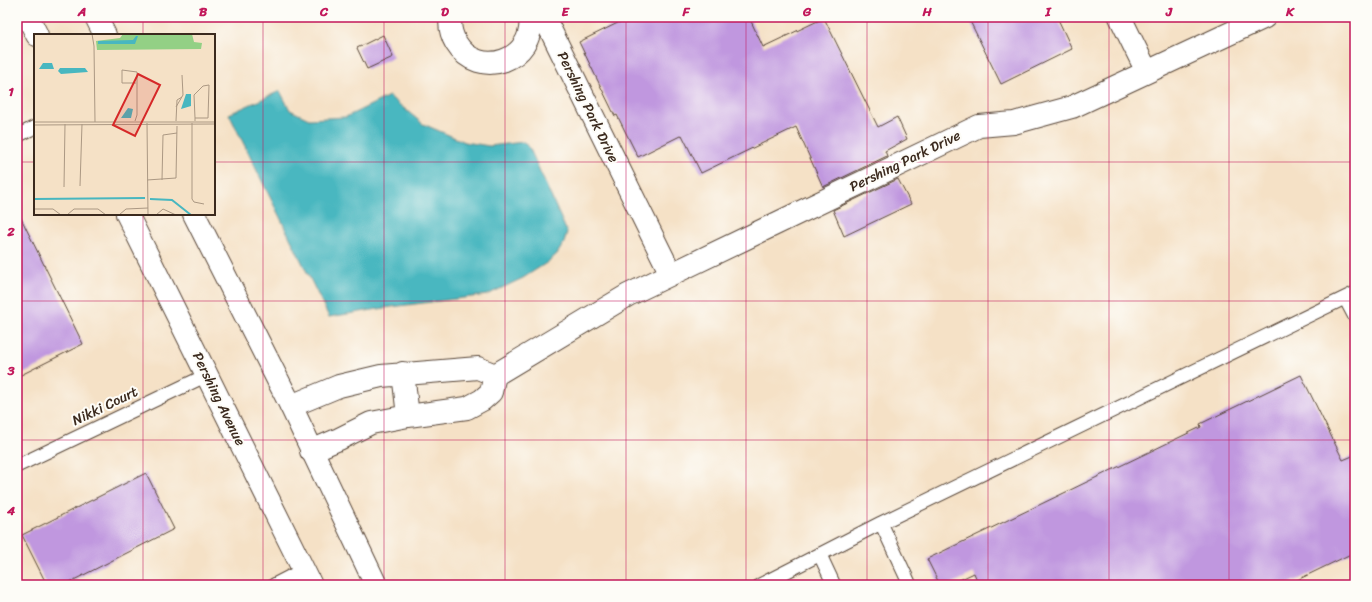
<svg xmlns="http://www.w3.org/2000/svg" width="1372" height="602" viewBox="0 0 1372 602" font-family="Sriracha,sans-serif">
  <rect width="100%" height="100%" fill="#fdfcf7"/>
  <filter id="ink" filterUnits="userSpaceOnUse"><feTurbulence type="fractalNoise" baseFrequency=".025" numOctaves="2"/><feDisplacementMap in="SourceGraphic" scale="8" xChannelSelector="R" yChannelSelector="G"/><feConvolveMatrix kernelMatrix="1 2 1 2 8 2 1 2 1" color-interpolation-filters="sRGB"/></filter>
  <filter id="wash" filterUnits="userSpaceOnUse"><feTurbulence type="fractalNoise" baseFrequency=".012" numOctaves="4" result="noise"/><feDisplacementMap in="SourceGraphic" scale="16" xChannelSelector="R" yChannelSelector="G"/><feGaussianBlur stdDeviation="0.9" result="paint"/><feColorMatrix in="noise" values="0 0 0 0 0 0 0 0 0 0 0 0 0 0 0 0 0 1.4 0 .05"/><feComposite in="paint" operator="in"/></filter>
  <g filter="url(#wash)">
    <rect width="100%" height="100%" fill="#f5e1c6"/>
    <path fill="#48b7c0" stroke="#42706f" d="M 280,91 L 290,110 L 309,119 L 346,117 L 389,96 L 423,124 L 465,142 L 489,146 L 524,142 L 530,149 L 567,232 L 564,243 L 557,254 L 548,262 L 523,278 L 487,295 L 391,307 L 329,317 L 229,114 Z"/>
    <g id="blocks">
      <path fill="#c097df" d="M 630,17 L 749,17 L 763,47 L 824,18 L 878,127 L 897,117 L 907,139 L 885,151 L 887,156 L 823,187 L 796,127 L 701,173 L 682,135 L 638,157 L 617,115 L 615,116 L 579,42 Z
        M 968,17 L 1057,17 L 1072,49 L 1001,84 Z
        M 383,35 L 393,57 L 367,69 L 357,48 Z
        M 898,179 L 911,204 L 844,236 L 833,210 Z
        M 17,210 L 83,344 L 17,377 Z
        M 1301,375 L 1343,460 L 1355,455 L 1355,552 L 1287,585 L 979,585 L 974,573 L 949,585 L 940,585 L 927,559 L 1201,427 L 1200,424 Z
        M 146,473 L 174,529 L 64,585 L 47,585 L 22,535 Z"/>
    </g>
  </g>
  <g filter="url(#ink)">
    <use href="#blocks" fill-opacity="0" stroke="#574537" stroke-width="1"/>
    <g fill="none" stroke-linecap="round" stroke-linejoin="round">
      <defs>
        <path id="lane" d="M 17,136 L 35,127
          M 1345,298 L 1355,317
          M 17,466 L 207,375
          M 820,555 L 834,585
          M 274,585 L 303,570
          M 760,585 L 881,523
          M 910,585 L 881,523 L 1355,293"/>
        <path id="street" d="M 451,17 C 449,26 452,36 456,43 C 479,81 536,60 530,17
          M 1120,17 L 1147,72
          M 531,25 L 544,17 L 671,274
          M 403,373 L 408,416
          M 291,406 L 339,386 L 381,376 L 478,368 L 495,375
          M 311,451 L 339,439 L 371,423 L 408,416 L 467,408 L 482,400 L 491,392 L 495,375 L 628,295 L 979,126 L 1014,123 L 1072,107 L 1265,17"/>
        <path id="secondary" d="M 28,17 L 37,35
          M 96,17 L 105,35
          M 127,214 L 311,585
          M 194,214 L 291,406 L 376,585"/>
      </defs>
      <use href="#lane" stroke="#574537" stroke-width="15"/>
      <use href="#street" stroke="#574537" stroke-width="24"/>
      <use href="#secondary" stroke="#574537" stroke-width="24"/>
      <use href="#lane" stroke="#fff" stroke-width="13"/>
      <use href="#street" stroke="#fff" stroke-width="22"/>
      <use href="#secondary" stroke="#fff" stroke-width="22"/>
    </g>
  </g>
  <path fill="none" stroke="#c2185b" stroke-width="1" stroke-opacity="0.55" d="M 143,17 L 143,35M 263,17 L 263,585M 384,17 L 384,585M 505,17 L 505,585M 626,17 L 626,585M 746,17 L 746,585M 867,17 L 867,585M 988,17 L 988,585M 1109,17 L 1109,585M 1229,17 L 1229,585M 17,162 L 35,162M 214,162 L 1355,162M 143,214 L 143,585M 17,301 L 1355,301M 17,440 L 1355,440"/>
  <g text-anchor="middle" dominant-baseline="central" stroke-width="4" stroke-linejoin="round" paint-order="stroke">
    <g font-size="14" fill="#3b2a1e" stroke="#fdfcf7">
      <text transform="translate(588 107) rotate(64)">Pershing Park Drive</text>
      <text transform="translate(905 161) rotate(-26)">Pershing Park Drive</text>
      <text transform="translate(219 399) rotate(64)">Pershing Avenue</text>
      <text transform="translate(105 406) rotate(-26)">Nikki Court</text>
    </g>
  </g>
  <g transform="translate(34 34)">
    <rect width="181" height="181" fill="#f5e1c6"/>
    <path d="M 89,0 L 158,0 L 160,8 L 168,9 L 167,15 L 63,16 L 62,7 L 86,4 Z" fill="#93d085"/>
    <path d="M 102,2 L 104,2 L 101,10 L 64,10 L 64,7 L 99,6 ZM 9,29 L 18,29 L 20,35 L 5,35 ZM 26,34 L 51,34 L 54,38 L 27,40 L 24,37 ZM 152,60 L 157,60 L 157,72 L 147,75 ZM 94,74 L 99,75 L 97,84 L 87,84 Z" fill="#48b7c0"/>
    <path fill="none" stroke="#48b7c0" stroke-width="2" d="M 0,165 L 111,164M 116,165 L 138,166 L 157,181"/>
    <path fill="none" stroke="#ab9883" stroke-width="1" d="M 58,0 L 60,12 L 61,88M 142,73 L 149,61 L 148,41M 161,84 L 160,61 L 169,52 L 175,51 L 174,84 L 161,84 L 161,87M 101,87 L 103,81 L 103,38 L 88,36 L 88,49 L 102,49M 142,87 L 143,66 L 148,63M 0,88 L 181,88M 113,89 L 114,181M 158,89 L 158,165 L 160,168 L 170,170M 0,91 L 181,90M 113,146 L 142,144 L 143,92M 128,146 L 129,101 L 143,99M 46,152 L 48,90M 30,153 L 31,90M 0,175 L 19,175 L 27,181M 33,181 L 40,175 L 64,175 L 72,181M 85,181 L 92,175 L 114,174M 122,181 L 129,175 L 142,181"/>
    <path fill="#d62828" fill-opacity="0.15" stroke="#d62828" stroke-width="2" d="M 104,40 L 126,51 L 101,102 L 79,91 Z"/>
    <rect width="181" height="181" fill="none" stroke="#3b2a1e" stroke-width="2"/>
  </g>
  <rect width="1372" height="602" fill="none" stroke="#fdfcf7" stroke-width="44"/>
  <rect x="22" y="22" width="1328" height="558" fill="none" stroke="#c2185b" stroke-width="1.5"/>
  <g font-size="13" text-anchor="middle" font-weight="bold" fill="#c2185b">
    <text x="82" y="16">A</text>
    <text x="203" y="16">B</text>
    <text x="324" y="16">C</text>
    <text x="445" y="16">D</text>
    <text x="565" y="16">E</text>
    <text x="686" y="16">F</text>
    <text x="807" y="16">G</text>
    <text x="927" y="16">H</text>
    <text x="1048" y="16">I</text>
    <text x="1169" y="16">J</text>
    <text x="1290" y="16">K</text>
    <text x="11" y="96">1</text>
    <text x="11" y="236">2</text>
    <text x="11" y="375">3</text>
    <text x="11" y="515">4</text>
  </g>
</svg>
